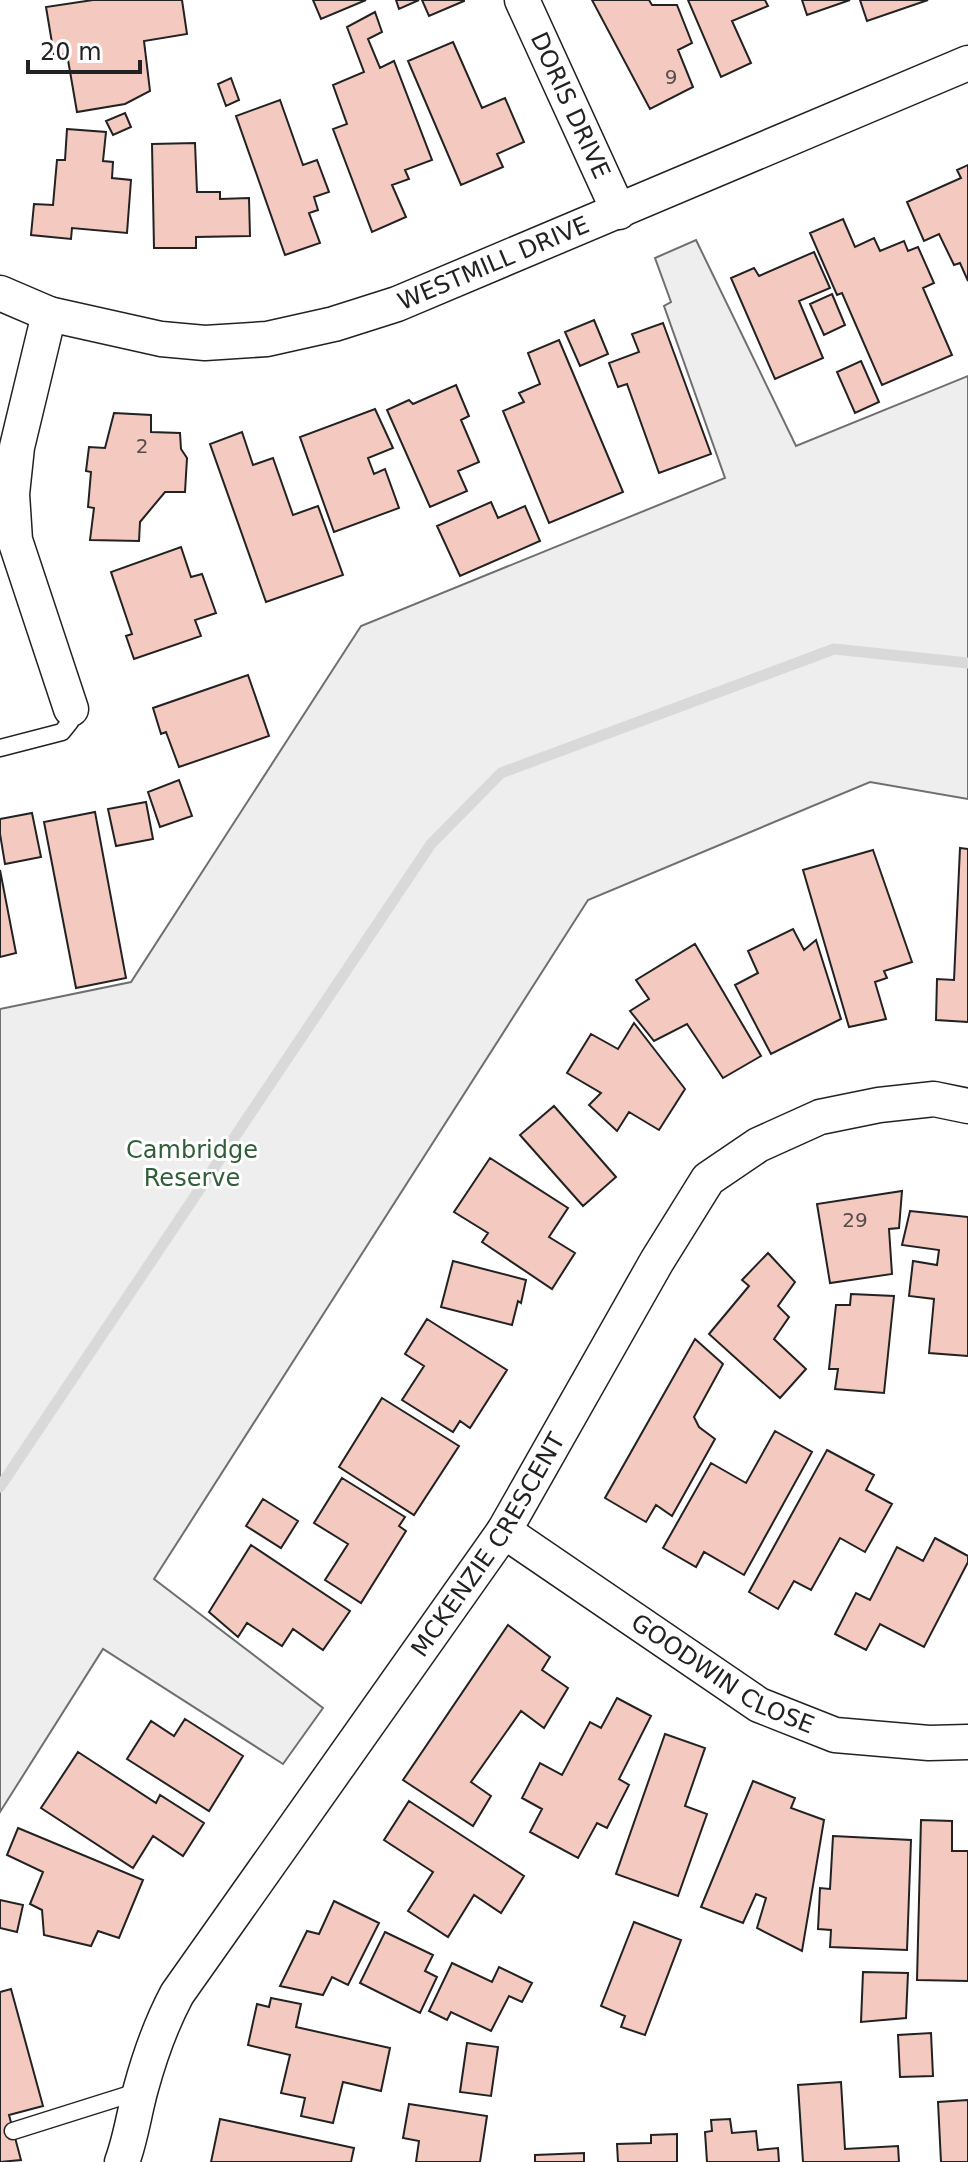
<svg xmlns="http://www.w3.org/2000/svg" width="968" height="2162" viewBox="0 0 968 2162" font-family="'DejaVu Sans',sans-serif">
  <rect width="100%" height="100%" fill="#fff"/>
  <path fill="#eee" stroke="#6f6f6f" stroke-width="2" d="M 696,240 L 796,446 L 968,376 L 968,799 L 870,782 L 588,900 L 154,1579 L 323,1708 L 283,1764 L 103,1649 L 0,1812 L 0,1009 L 131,982 L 361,626 L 725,478 L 664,306 L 671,302 L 655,258 Z"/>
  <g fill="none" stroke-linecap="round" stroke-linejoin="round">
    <path stroke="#d9d9d9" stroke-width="11" d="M 0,1487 L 431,844 L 501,773 L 834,649 L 968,663"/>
  </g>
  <path fill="#f3c9c0" stroke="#222" stroke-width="2" d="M 93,0 L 182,0 L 187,34 L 144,41 L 150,91 L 125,104 L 77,112 L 67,54 L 54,55 L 46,7 Z
    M 313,0 L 366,0 L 321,19 Z
    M 396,0 L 419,0 L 399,9 Z
    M 422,0 L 464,0 L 464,1 L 429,16 Z
    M 592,0 L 649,0 L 652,5 L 677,5 L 692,43 L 678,50 L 693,87 L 650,109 Z
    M 688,0 L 765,0 L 768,6 L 732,21 L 751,63 L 721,77 Z
    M 802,0 L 850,0 L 807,15 Z
    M 860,0 L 928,0 L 867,21 Z
    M 375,12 L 382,32 L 368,39 L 380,68 L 394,61 L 432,160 L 405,170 L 409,179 L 392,185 L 406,217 L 372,232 L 333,129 L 347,124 L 333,85 L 364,72 L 347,27 Z
    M 453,42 L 482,108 L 505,98 L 524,142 L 497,154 L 503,167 L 461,185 L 408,61 Z
    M 231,78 L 239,100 L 226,106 L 218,84 Z
    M 280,100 L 303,165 L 317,160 L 329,192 L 314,197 L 318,210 L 309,213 L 320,243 L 285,255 L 236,116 Z
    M 125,113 L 131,127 L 113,135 L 106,121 Z
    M 67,129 L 106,132 L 103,161 L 113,162 L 112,178 L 131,180 L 127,233 L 72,228 L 71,239 L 31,235 L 34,204 L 53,205 L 57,160 L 65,160 Z
    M 195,143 L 197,192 L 220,192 L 220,199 L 249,198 L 250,236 L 196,237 L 196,248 L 154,248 L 152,144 Z
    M 968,165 L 968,281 L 960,263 L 954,265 L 939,234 L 924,241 L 907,202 L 961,178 L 957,170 Z
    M 843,219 L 855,247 L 874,238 L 880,251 L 904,241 L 908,251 L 918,247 L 934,283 L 923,288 L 952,355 L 882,385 L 842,293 L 837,295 L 810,233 Z
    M 814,252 L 830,288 L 799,301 L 823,358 L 775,379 L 731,278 L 754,268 L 759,276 Z
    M 832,294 L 845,325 L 824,335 L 810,304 Z
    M 594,320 L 608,354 L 580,366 L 565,332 Z
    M 663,323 L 711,454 L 659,473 L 627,384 L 618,387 L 609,363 L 639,352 L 632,334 Z
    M 559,340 L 623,492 L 549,523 L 503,411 L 524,402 L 519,393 L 540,384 L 528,353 Z
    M 861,361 L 879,402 L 855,413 L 837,372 Z
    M 456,385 L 469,416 L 461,420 L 479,462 L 458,471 L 467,491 L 430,507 L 387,410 L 409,400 L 413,404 Z
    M 375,409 L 393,448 L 368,458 L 374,474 L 385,469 L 399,508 L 334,532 L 300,437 Z
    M 114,413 L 151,415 L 151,432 L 180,433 L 181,449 L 187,458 L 185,492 L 165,492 L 140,522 L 139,541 L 90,540 L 94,508 L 88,507 L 91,472 L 86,471 L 89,447 L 105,448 Z
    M 242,432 L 253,465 L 273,458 L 293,515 L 318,506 L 343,575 L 266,602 L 210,444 Z
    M 491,502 L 498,518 L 525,506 L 540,541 L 460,576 L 437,526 Z
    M 181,547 L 191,577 L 202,574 L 216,613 L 195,620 L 201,636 L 134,659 L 126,636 L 132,634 L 111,572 Z
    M 248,675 L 269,736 L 179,767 L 166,732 L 161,734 L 153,708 Z
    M 179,780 L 192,816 L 160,827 L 148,792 Z
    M 146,802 L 153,839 L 116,846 L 108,809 Z
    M 95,812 L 126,978 L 76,988 L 44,822 Z
    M 32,813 L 41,857 L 5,864 L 0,834 L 0,819 Z
    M 960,848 L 968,849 L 968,1022 L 936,1020 L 937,979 L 954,980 Z
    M 873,850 L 912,962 L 884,971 L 887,978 L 875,982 L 886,1019 L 849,1027 L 803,870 Z
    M 0,870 L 16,953 L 0,957 Z
    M 793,929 L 804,950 L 816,940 L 841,1019 L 771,1054 L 735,985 L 758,973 L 748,951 Z
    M 695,944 L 761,1056 L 723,1078 L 687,1024 L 654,1041 L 630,1011 L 649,999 L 636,980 Z
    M 634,1023 L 685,1089 L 659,1130 L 629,1112 L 617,1131 L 589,1105 L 601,1093 L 567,1073 L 591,1034 L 618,1049 Z
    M 554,1106 L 616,1177 L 583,1206 L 520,1135 Z
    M 490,1158 L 568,1208 L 549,1237 L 575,1253 L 552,1289 L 482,1242 L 488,1233 L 454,1212 Z
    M 902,1191 L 899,1228 L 889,1229 L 892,1274 L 830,1283 L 817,1204 Z
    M 910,1211 L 968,1217 L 968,1356 L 929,1353 L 934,1299 L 909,1296 L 913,1261 L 937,1265 L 939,1250 L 902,1245 Z
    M 768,1253 L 795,1282 L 778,1306 L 789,1317 L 774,1339 L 806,1369 L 780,1398 L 709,1334 L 749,1286 L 742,1280 Z
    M 453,1261 L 526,1280 L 521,1303 L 518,1301 L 512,1325 L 441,1307 Z
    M 851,1294 L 894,1296 L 884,1393 L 835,1389 L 838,1369 L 829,1369 L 836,1305 L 850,1305 Z
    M 427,1319 L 507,1370 L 470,1428 L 460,1421 L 453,1432 L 402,1400 L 424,1366 L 405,1354 Z
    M 695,1339 L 723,1364 L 694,1417 L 699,1427 L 715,1439 L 672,1516 L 656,1505 L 646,1522 L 605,1498 Z
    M 382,1398 L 459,1446 L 414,1515 L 339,1467 Z
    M 775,1431 L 812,1452 L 744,1575 L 704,1552 L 696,1567 L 663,1548 L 711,1463 L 746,1483 Z
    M 827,1450 L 874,1475 L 866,1490 L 892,1504 L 865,1552 L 840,1538 L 811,1590 L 794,1581 L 778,1609 L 749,1592 Z
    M 342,1478 L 405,1517 L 399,1526 L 406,1531 L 361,1603 L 325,1580 L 348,1544 L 314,1523 Z
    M 263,1499 L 298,1521 L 281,1548 L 246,1526 Z
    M 935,1538 L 968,1556 L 968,1562 L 924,1647 L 880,1624 L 866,1650 L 835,1634 L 856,1593 L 870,1600 L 897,1547 L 923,1561 Z
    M 251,1545 L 350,1611 L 323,1650 L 293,1629 L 282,1646 L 247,1623 L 238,1637 L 209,1612 Z
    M 508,1625 L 550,1657 L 542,1670 L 568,1688 L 544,1728 L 521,1711 L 471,1782 L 491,1796 L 473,1826 L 403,1780 Z
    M 617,1698 L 651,1716 L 619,1779 L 629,1785 L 607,1828 L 597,1823 L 578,1858 L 530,1832 L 542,1809 L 522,1798 L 540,1763 L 562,1775 L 590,1722 L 601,1728 Z
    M 185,1719 L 243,1756 L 209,1811 L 127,1759 L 151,1721 L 174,1736 Z
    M 665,1734 L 705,1748 L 685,1806 L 707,1814 L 678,1896 L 616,1874 Z
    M 78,1752 L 156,1803 L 160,1795 L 204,1823 L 183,1856 L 153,1836 L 133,1868 L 41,1808 Z
    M 753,1781 L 795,1798 L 791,1808 L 824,1820 L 802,1951 L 757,1928 L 766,1898 L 756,1894 L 743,1923 L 701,1907 Z
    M 409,1801 L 524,1876 L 501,1913 L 474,1895 L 448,1937 L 408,1911 L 433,1872 L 384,1840 Z
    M 921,1820 L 952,1821 L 952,1851 L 968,1851 L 968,1981 L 917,1980 Z
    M 18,1828 L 143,1880 L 119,1938 L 98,1931 L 91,1946 L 44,1935 L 42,1910 L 30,1904 L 43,1872 L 7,1855 Z
    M 833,1836 L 911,1840 L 907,1950 L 830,1947 L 831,1930 L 818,1929 L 820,1888 L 830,1889 Z
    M 0,1900 L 23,1905 L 17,1932 L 0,1928 Z
    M 334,1901 L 379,1923 L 348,1985 L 332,1977 L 323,1995 L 280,1986 L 307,1931 L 319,1934 Z
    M 634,1922 L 681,1940 L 645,2035 L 621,2027 L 625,2016 L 601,2006 Z
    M 385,1932 L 433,1955 L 425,1971 L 437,1977 L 420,2013 L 360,1983 Z
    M 452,1963 L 492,1982 L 499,1967 L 532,1983 L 522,2002 L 509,1996 L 491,2031 L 451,2012 L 447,2020 L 429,2011 Z
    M 863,1972 L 908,1973 L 906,2018 L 861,2022 Z
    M 11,1989 L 43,2106 L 9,2115 L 21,2160 L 0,2162 L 0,1992 Z
    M 271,1998 L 301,2004 L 296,2027 L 390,2048 L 381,2091 L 343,2082 L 333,2123 L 301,2116 L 305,2098 L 281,2093 L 290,2055 L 248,2045 L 257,2004 L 269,2007 Z
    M 931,2033 L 933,2076 L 900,2077 L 898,2035 Z
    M 467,2043 L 498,2047 L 491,2096 L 460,2092 Z
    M 841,2082 L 845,2149 L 898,2146 L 899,2162 L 803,2162 L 798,2085 Z
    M 968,2100 L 968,2162 L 941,2162 L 938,2102 Z
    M 409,2104 L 487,2116 L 480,2162 L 416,2162 L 419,2141 L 403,2138 Z
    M 220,2119 L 354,2148 L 351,2162 L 211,2162 Z
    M 730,2119 L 732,2133 L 756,2131 L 758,2150 L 778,2148 L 779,2162 L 707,2162 L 705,2132 L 712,2131 L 711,2120 Z
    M 677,2134 L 677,2162 L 618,2162 L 617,2144 L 651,2143 L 651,2135 Z
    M 584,2153 L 584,2162 L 535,2162 L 535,2155 Z"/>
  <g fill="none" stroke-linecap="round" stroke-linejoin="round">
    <defs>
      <path id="lane" d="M 0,748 L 62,732 L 70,722 L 71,709
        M 13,2131 L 140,2091"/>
      <g id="street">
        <path id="s1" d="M 522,0 L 619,212"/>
        <path id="s2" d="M 0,293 L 49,314 L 161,339 L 205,343 L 267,339 L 334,324 L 397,304 L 968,63"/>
        <path d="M 49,314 L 17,447 L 12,494 L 15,540 L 71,709"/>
        <path id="s3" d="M 504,1531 L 759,1705 L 835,1735 L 929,1743 L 968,1742"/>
        <path id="s4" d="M 122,2162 C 131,2138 134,2113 141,2088 C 150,2055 161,2024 177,1994 L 504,1531 L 657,1261 L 708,1179 L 758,1145 L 820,1117 L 879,1105 L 934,1099 L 968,1106"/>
      </g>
    </defs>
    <use href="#lane" stroke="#222" stroke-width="19"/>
    <use href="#street" stroke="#222" stroke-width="37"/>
    <use href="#lane" stroke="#fff" stroke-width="16"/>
    <use href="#street" stroke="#fff" stroke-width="34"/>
  </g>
  <g text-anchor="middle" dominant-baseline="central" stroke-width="6" stroke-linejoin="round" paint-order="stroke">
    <g font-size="20" fill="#564c4a">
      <text x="671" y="77">9</text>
      <text x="142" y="446">2</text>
      <text x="855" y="1220">29</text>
    </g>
    <g font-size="24" fill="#222" stroke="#fff">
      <text stroke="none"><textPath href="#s1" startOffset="116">DORIS DRIVE</textPath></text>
      <text stroke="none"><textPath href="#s2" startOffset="514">WESTMILL DRIVE</textPath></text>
      <text stroke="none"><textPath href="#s4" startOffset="724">MCKENZIE CRESCENT</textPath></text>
      <text stroke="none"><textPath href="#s3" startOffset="262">GOODWIN CLOSE</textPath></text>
    </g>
    <g font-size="24" fill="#2f5e38" stroke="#fff">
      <text x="192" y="1150">Cambridge<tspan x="192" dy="28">Reserve</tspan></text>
    </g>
  </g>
  <path d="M28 60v12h112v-12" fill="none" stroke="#222222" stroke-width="4"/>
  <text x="40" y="60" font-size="24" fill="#222222" stroke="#ffffff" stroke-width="6" paint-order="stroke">20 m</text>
</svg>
